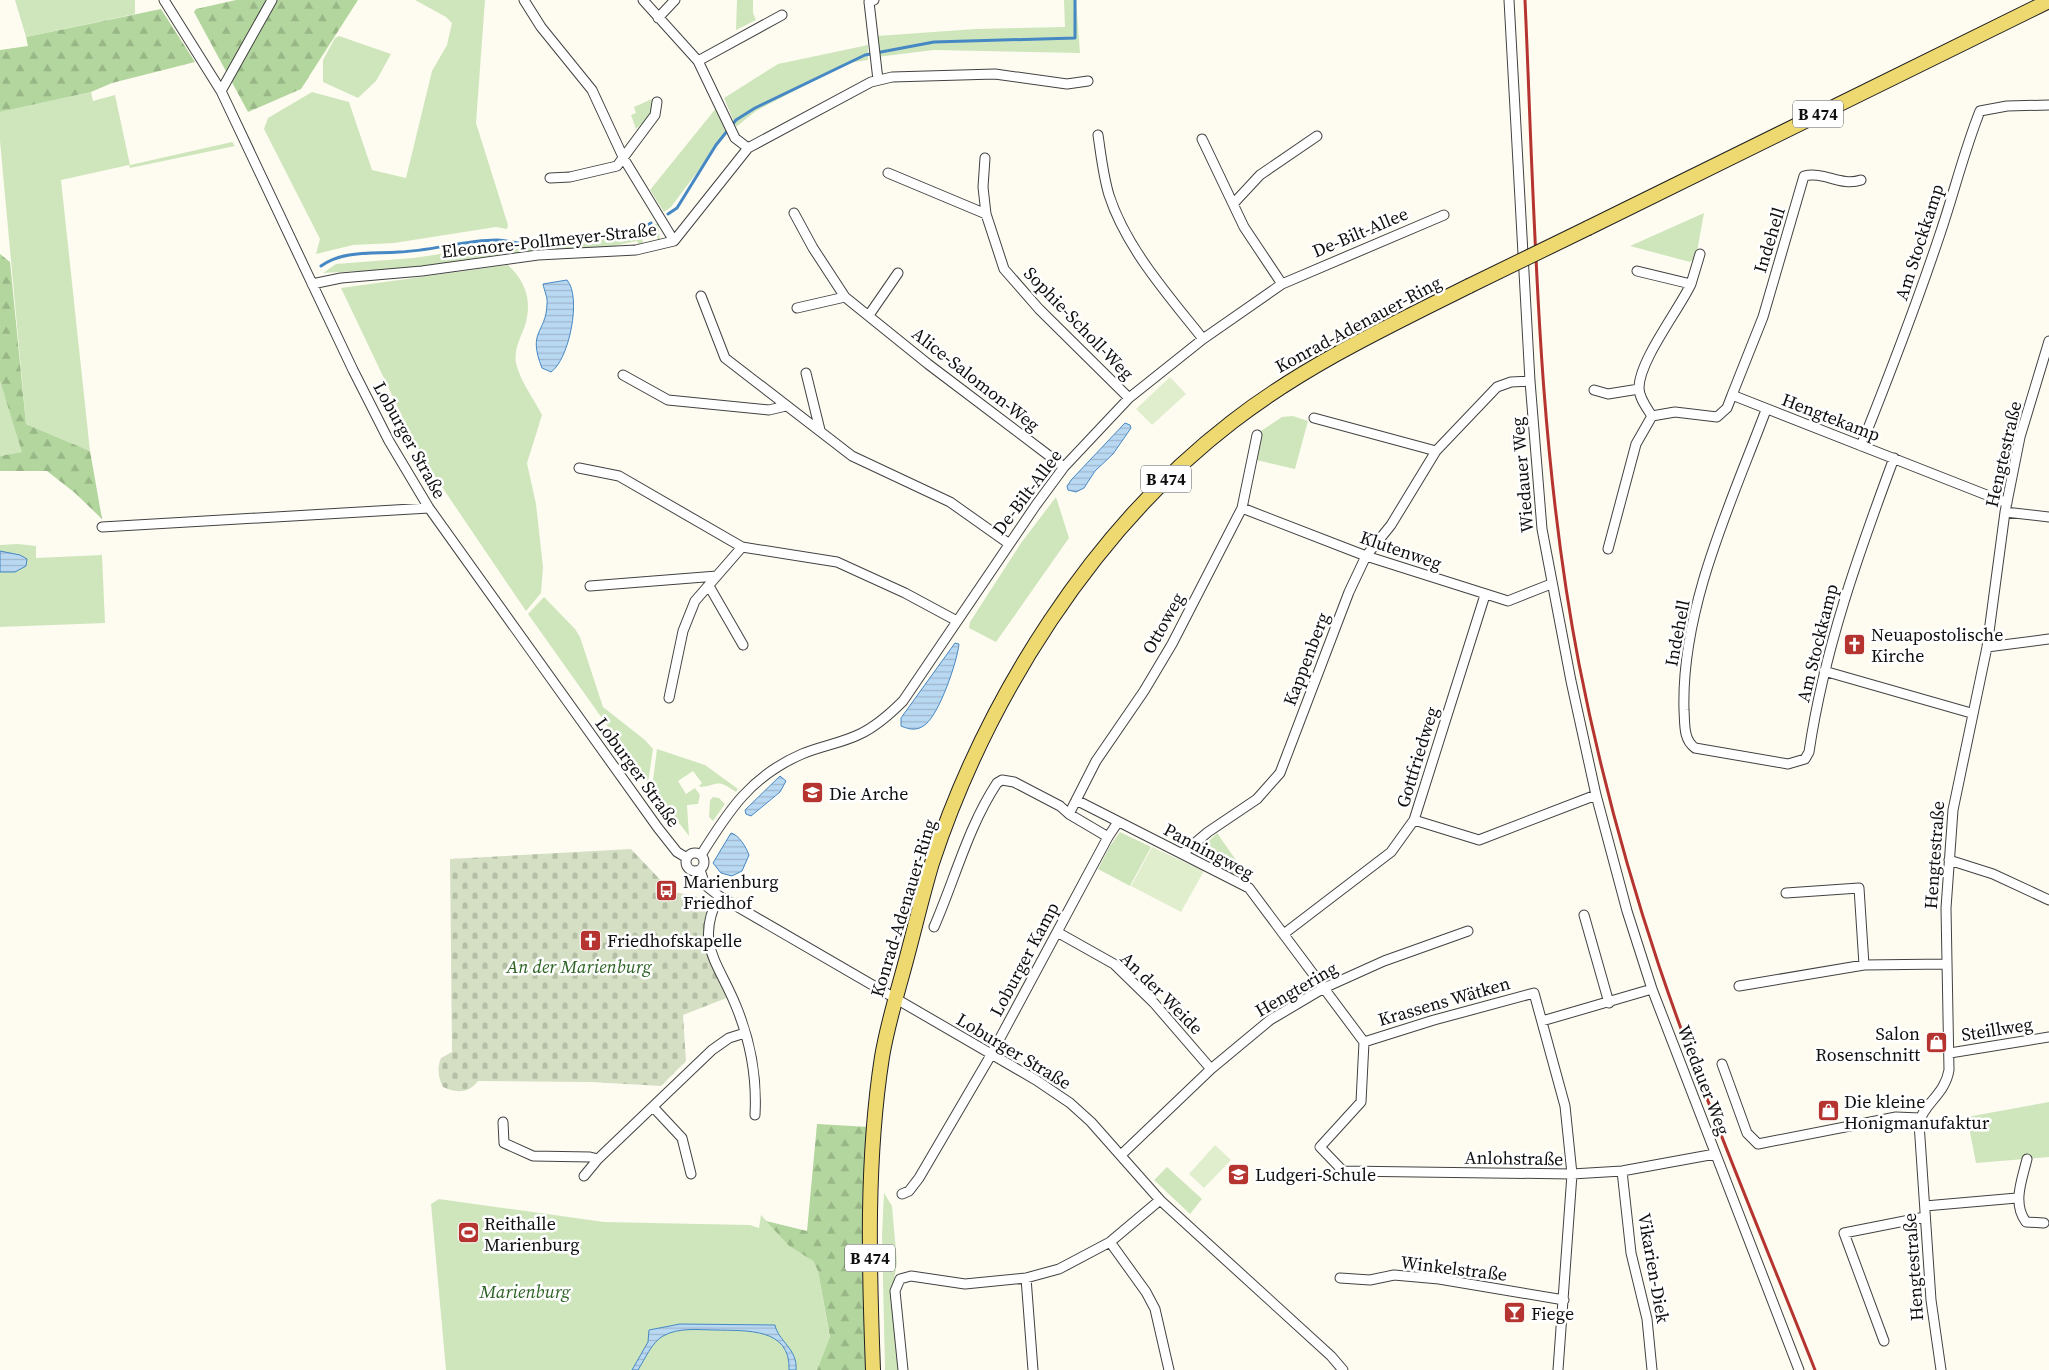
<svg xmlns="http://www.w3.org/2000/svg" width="2049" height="1370" viewBox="0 0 2049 1370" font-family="'Source Serif 4',serif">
  <defs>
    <pattern id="forest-firs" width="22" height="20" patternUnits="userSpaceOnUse" patternTransform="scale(1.25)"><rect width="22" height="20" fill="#b2d69d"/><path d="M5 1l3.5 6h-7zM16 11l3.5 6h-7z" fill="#98b686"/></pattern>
    <pattern id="cemetery-stones" width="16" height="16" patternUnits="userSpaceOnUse" patternTransform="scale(1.25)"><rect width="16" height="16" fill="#d4dfc3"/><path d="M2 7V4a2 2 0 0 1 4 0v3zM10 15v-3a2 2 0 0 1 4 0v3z" fill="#b5bea6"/></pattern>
    <pattern id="water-rules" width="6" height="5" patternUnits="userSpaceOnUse" patternTransform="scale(1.25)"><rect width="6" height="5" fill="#b9d8f2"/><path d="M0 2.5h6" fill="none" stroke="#9eb8ce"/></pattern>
  </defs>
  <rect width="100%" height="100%" fill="#fefcf1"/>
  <path fill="#cfe6bd" d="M 15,0 L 135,0 L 135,14 L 26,37 Z
    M 415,0 L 485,0 L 476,123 L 508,225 L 507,229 L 496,227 L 394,243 L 353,245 L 316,254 L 320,239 L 264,129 L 268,118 L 312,92 L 349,102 L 372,170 L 406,178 L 432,71 L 447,45 L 452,23 L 446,17 Z
    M 737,0 L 753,0 L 753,13 L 756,20 L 736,30 Z
    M 1064,0 L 1076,0 L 1080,53 L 934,50 L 877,57 L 877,36 L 975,29 L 1065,27 Z
    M 339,36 L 391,54 L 376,81 L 358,98 L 323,82 L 323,60 L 335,38 Z
    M 868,45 L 868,60 L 848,63 L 756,111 L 736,127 L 724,98 L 778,64 Z
    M 91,92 L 93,101 L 115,95 L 130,165 L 232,142 L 235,146 L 130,168 L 129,165 L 61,180 L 90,451 L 26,424 L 0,141 L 0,112 Z
    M 652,99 L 651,115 L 636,129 L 631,115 L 636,113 L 634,107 Z
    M 717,107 L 728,131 L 671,207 L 664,212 L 650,190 Z
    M 1704,213 L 1696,257 L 1690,262 L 1630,246 Z
    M 658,223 L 660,240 L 658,240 L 656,233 L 642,236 L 643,243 L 638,244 L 637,241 L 599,249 L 508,255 L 508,246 L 518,248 L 579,244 L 641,231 Z
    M 503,245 L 502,255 L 413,268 L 323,273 L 336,264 L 413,258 Z
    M 508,265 C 523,279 531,296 527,317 C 525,333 513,345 516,363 C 520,381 534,399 542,415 L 527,463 L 536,504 L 543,567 L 541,593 L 526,611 L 421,456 L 341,288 Z
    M 0,381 L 23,452 L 0,456 Z
    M 1293,416 L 1308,421 L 1295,469 L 1256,460 L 1261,431 L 1282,417 Z
    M 1056,497 L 1069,538 L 996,642 L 969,628 L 970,622 L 1021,543 Z
    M 18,544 L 36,546 L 36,558 L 102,555 L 105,623 L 0,627 L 0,545 Z
    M 544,597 L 575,629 L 580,637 L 603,707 L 645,740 L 653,749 L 648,783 L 528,614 Z
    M 657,749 L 705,765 L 738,789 L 736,792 C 716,778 720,785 701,787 L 699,786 L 702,783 L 693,771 L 678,781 L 686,794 L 695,788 L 700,795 L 698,804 L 687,805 L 689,836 L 652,788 Z
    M 713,797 L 719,798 L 725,804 L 713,821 L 709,817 L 710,800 Z
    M 1120,832 L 1151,847 L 1130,886 L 1098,869 L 1110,846 Z
    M 1217,833 L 1245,873 L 1238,878 L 1209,863 C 1213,856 1212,848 1208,842 Z
    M 2049,1102 L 2049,1157 L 1976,1163 L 1967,1117 Z
    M 1167,1167 L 1202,1199 L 1190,1214 L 1154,1180 Z
    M 884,1193 L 892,1206 L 897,1263 L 891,1296 L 898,1370 L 885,1370 L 882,1236 Z
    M 439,1199 L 604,1222 L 750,1225 L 759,1228 L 761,1215 L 789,1246 L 813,1261 L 818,1271 L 830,1338 L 817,1370 L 446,1370 L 431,1204 Z"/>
  <path fill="url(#forest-firs)" d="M 236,0 L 358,0 L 301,89 L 248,112 L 194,12 L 196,9 Z
    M 161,9 L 195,62 L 112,83 L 91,92 L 0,112 L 0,50 L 28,46 L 26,37 Z
    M 0,254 L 10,262 L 26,424 L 90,451 L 102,519 L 75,493 L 47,471 L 0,471 L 0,456 L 22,452 L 0,381 Z
    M 817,1124 L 869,1127 L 866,1370 L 817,1370 L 830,1337 L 818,1271 L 813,1261 L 789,1246 L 766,1221 L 807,1231 Z"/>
  <path fill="url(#cemetery-stones)" d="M 631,849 L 671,891 L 697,897 L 707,911 C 697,942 715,969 729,997 L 683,1015 L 686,1061 L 661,1086 L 591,1082 L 478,1081 C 468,1094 456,1093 443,1087 C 438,1077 437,1068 441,1058 L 452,1052 L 450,859 Z"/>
  <path fill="#e1eece" d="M 1170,377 L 1186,394 L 1152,425 L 1136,409 Z
    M 1152,847 L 1204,871 L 1181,912 L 1131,886 Z
    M 1215,1145 L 1231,1160 L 1204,1188 L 1189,1174 Z"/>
  <path fill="url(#water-rules)" stroke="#4688c3" d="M 567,280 C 582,297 569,360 551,372 L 542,368 C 527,330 546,334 547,304 C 548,298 544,290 543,284 Z
    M 1125,423 L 1130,425 L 1131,428 L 1113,454 L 1095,471 L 1084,488 L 1076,492 L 1068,490 L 1067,486 L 1072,479 Z
    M 0,551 L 20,555 L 27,559 L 26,566 L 15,572 L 0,572 Z
    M 955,643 L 959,644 C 957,662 940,712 926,724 C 918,731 910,730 901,726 L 901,718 Z
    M 780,776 L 786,781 L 780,792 L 751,816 L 746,814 L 745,810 Z
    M 731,833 C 739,835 746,847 749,855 L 742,871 L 732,876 L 721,873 L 713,863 Z
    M 680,1324 L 775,1325 C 778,1341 798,1349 796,1370 L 789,1370 C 791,1327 745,1331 716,1330 C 699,1330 679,1327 663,1336 C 652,1342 645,1359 638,1370 L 632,1370 L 648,1342 L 649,1330 Z"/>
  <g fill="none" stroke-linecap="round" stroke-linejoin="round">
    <path stroke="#4688c3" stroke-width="3" d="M 668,214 L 677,208 L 716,145 L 736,120 L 755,108 L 865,55 L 934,42 L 1075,38 L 1075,0
      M 321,266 C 343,250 373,254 399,252 C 431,251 464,240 497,240 C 507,240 517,244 527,244 C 553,244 632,237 651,223"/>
    <defs>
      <path id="minor" d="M 164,0 L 221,91 L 353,370 L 389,441 L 429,508 L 658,828 L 677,852 L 687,858
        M 524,0 L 541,27 L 592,90 L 624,159 L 674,241
        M 643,0 L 698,61 L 735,138 L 748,148
        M 874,0 L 869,2 L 878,80
        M 1509,0 L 1530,381 L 1542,529 L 1571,681 L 1596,795 L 1627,911 L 1652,989 L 1799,1370
        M 658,18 L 675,0
        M 698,61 L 782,15
        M 221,91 L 272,0
        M 1098,135 C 1101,155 1103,175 1109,195 C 1126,248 1169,296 1203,339
        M 1202,139 L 1244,227 L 1282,284
        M 985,158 L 983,187 L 986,214 L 1004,269 L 1039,309 L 1129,398
        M 888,173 L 986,214
        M 550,178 L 570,177 L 617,166 L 655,115 L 657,102
        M 1233,204 L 1260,175 L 1317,136
        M 794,213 L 813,248 L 845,297 L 928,364 L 1064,467
        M 1637,271 L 1691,284 C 1678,311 1639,361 1639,388 C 1639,398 1647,408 1652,416
        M 312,284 L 341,278 L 422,271 L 538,255 L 636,250 L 674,241 L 748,148 L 871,82 L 892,77 L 995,74 L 1067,84 L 1088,81
        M 1691,284 L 1700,254
        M 701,296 L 725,358 L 852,456 L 950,502 L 1008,543
        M 797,308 L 845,297
        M 869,315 L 898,273
        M 806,373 L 820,430
        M 623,375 L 668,400 L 769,410 L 786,406
        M 1594,390 L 1608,394 L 1639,389
        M 1732,395 L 1763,317 L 1804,176 C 1824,171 1841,187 1861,180
        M 1766,410 C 1731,503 1681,608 1684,710 C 1685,724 1683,739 1695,748 L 1788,764 L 1805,759 L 1809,752 C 1824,650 1858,555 1894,458
        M 1314,418 L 1436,451
        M 1861,446 C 1889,376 1916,306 1940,234 C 1954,193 1964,151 1980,111 L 2007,106 L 2049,105
        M 579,468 L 619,476 L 742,547 L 837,562 L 905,593 L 957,621
        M 1242,508 L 1366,556 L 1508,601 L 1551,584
        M 2005,512 L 2049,517
        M 102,527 L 429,508
        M 1608,549 L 1636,444 L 1652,416 L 1675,412 L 1717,417 L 1727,408 L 1732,395 L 2007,503
        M 590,586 L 717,576
        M 709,586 L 743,645
        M 1987,647 L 2049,639
        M 1824,671 L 1971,713
        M 669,698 L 683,631 L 695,601 L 742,547
        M 1076,800 L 1249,888 L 1364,1042
        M 1069,814 L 1096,761 L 1144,691 L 1172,644 L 1242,508 L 1257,435
        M 1414,820 L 1479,840 L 1596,795
        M686 862a9 9 0 1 1 18 0a9 9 0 1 1-18 0Z
        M 1182,854 L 1208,832 L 1257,799 L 1280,773 L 1349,592 L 1366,556 L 1391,525 L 1436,451 L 1497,387 L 1511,382 L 1530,381
        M 701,855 C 729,810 751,776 802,754 C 821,746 842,743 860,734 C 877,726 890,714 903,701 L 1036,505 L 1064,467 L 1129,398 L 1203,339 L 1282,284 L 1444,215
        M 1949,860 L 1993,874 L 2049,900
        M 700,870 L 705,885 L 719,896 L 1036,1080 L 1070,1103 L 1091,1122 L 1160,1200 L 1331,1356 L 1343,1370
        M 1786,893 L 1859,888 L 1864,965
        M 719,896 C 694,944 719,963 736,1006 C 750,1040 757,1079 755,1115
        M 1584,915 L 1609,1003
        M 934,927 C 955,879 968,827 997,783 L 1002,780 L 1014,782 L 1060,806 L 1069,814 L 1108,837 L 1118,822
        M 1057,932 L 1114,964 L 1154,1003 L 1211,1069
        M 1285,933 L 1391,852 L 1414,820 L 1485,595
        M 1739,986 L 1864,965 L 1946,964
        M 1542,1021 L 1652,989
        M 1364,1042 L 1434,1020 L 1534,993 L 1565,1106 L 1572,1174 L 1558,1370
        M 1364,1042 L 1361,1102 L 1320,1147 L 1343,1171 L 1572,1174 L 1622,1171 L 1715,1154
        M 1950,1053 L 2049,1037
        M 1722,1064 L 1747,1133 L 1758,1144 L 1896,1117 L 1920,1118
        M 654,1108 L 682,1138 L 691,1174
        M 503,1122 L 504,1143 L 533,1156 L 590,1157 L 598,1159
        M 1121,1155 L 1211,1069 L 1270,1020 L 1324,988 L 1384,961 L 1468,931
        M 2027,1159 C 2022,1180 2012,1203 2026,1222 L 2044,1223
        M 1622,1171 L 1631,1253 L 1647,1319 L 1652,1370
        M 584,1176 L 598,1159 L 712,1050 L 729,1038 L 745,1033
        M 902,1194 L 909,1191 L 919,1178 L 991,1055 L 1108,837
        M 1925,1206 L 2017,1198
        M 1110,1242 L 1146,1292 L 1155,1309 L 1169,1370
        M 1026,1278 L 1033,1370
        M 1340,1278 L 1370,1280 L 1394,1275 L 1439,1279 L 1564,1300
        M 1884,1341 L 1844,1233 L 1925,1217
        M 903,1370 L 895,1291 L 900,1279 L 911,1276 L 965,1284 L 1026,1278 L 1059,1269 L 1110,1242 L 1160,1200
        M 1941,1370 L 1931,1300 L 1919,1123 C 1923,1104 1945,1095 1949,1070 L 1946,908 L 1953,810 L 1987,647 L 2005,512 L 2020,437 L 2049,341"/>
      <path id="primary" d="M 1588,228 L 2049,1
        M 873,1370 C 869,1266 866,1160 882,1057 C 888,1021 899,988 908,953 C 916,923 923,893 932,863 C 987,697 1093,529 1232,422 C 1304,366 1387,327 1469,286"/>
    </defs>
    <use href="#minor" stroke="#424242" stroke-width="11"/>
    <use href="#primary" stroke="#202020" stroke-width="16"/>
    <use href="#minor" stroke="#fff" stroke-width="9"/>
    <use href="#primary" stroke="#eed971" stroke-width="14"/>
    <path stroke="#b53430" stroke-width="3" d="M 1525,0 C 1535,222 1537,446 1579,664 C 1599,766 1626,867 1659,966 C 1705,1102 1762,1236 1815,1370"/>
    <defs>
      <path id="primary-bridge" d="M 1469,286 L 1588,228"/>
    </defs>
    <use href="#primary-bridge" stroke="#202020" stroke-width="16" stroke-linecap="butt"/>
    <use href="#primary-bridge" stroke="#eed971" stroke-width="14"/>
  </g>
  <defs>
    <symbol id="church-square" viewBox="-11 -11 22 22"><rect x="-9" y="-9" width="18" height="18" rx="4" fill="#b53430" stroke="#fff"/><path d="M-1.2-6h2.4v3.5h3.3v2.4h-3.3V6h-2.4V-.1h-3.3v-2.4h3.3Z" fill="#fff"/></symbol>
    <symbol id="school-square" viewBox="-11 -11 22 22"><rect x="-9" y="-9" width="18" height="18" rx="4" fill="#b53430" stroke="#fff"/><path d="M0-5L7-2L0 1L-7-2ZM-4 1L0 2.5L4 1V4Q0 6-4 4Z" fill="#fff"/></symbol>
    <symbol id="bus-square" viewBox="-11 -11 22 22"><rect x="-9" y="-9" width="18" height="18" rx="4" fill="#b53430" stroke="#fff"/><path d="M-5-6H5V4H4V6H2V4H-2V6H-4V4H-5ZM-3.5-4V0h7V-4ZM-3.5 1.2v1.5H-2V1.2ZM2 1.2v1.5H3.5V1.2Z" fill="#fff"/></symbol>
    <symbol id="shop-square" viewBox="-11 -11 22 22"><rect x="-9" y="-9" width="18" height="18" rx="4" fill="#b53430" stroke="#fff"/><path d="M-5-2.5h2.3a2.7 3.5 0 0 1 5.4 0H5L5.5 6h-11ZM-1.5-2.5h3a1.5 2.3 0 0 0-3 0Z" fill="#fff"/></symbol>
    <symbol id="stadium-square" viewBox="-11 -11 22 22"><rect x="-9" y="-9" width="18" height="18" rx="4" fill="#b53430" stroke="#fff"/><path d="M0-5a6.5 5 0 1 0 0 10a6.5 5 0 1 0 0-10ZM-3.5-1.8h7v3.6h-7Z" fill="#fff"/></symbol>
    <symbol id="bar-square" viewBox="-11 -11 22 22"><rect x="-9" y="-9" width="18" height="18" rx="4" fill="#b53430" stroke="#fff"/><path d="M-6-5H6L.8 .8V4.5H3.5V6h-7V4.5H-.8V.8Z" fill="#fff"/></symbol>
  </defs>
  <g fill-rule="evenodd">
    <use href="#church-square" x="1842" y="632" width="25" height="25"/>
    <use href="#school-square" x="800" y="780" width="25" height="25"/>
    <use href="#bus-square" x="654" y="878" width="25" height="25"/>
    <use href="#church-square" x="578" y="928" width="25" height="25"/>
    <use href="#shop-square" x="1924" y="1030" width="25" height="25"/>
    <use href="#shop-square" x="1816" y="1098" width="25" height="25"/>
    <use href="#school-square" x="1226" y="1162" width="25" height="25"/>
    <use href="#stadium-square" x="456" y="1220" width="25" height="25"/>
    <use href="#bar-square" x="1502" y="1300" width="25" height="25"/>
  </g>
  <g text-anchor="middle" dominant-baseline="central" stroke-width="5" stroke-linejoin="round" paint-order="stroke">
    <g fill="#fff" stroke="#575757" stroke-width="1">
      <rect x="1793" y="100.5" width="50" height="27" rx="4"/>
      <rect x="1141" y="465.5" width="50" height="27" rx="4"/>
      <rect x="845" y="1244.5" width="50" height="27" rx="4"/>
    </g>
    <g font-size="16" font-weight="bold" fill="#0f0f0f">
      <text x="1818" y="114">B 474</text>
      <text x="1166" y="479">B 474</text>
      <text x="870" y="1258">B 474</text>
    </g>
    <g font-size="18" fill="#0f0f0f" stroke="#fff">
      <text transform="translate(1360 232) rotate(-23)">De-Bilt-Allee</text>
      <text transform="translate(549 240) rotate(-6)">Eleonore-Pollmeyer-Straße</text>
      <text transform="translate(1769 240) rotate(-73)">Indehell</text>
      <text transform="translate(1919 242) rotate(-72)">Am Stockkamp</text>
      <text transform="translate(1079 323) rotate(46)">Sophie-Scholl-Weg</text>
      <text transform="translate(1358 324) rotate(-28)">Konrad-Adenauer-Ring</text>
      <text transform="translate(976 379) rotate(38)">Alice-Salomon-Weg</text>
      <text transform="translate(1831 417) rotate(21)">Hengtekamp</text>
      <text transform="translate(410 440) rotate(61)">Loburger Straße</text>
      <text transform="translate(2003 454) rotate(-77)">Hengtestraße</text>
      <text transform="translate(1522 475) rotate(-95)">Wiedauer Weg</text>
      <text transform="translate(1027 492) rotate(-53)">De-Bilt-Allee</text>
      <text transform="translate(1401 550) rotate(19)">Klutenweg</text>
      <text transform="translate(1163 623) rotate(-61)">Ottoweg</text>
      <text transform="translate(1677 633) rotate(-79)">Indehell</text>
      <text transform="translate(1817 643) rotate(-76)">Am Stockkamp</text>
      <text transform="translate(1306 659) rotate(-69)">Kappenberg</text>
      <text transform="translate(1417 757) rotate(-73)">Gottfriedweg</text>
      <text transform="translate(638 772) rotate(54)">Loburger Straße</text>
      <text transform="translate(1209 851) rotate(28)">Panningweg</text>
      <text transform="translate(1934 855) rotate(-86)">Hengtestraße</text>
      <text transform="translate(903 908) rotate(-73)">Konrad-Adenauer-Ring</text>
      <text transform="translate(1024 959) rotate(-62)">Loburger Kamp</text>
      <text transform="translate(1296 989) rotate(-30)">Hengtering</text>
      <text transform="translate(1162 993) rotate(45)">An der Weide</text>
      <text transform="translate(1444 1001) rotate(-16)">Krassens Wätken</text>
      <text transform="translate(1997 1029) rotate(-9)">Steillweg</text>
      <text transform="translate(1014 1051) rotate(31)">Loburger Straße</text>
      <text transform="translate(1704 1080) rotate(69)">Wiedauer Weg</text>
      <text transform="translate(1514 1158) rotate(1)">Anlohstraße</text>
      <text transform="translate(1913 1267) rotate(-94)">Hengtestraße</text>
      <text transform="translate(1454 1268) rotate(7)">Winkelstraße</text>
      <text transform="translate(1654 1268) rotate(80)">Vikarien-Diek</text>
    </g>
    <g font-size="18" fill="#0f0f0f" stroke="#fff" text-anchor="start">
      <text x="1871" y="634">Neuapostolische<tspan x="1871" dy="21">Kirche</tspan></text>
      <text x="829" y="793">Die Arche</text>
      <text x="683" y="881">Marienburg<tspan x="683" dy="21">Friedhof</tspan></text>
      <text x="607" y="940">Friedhofskapelle</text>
      <text x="1920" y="1033" text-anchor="end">Salon<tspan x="1920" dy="21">Rosenschnitt</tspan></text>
      <text x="1844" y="1101">Die kleine<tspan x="1844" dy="21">Honigmanufaktur</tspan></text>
      <text x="1255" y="1174">Ludgeri-Schule</text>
      <text x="484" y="1223">Reithalle<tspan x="484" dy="21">Marienburg</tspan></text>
      <text x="1531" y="1313">Fiege</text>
    </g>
    <g font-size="18" font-style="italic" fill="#2b6223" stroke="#fff">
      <text x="579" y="966">An der Marienburg</text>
      <text x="525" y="1291">Marienburg</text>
    </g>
  </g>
</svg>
